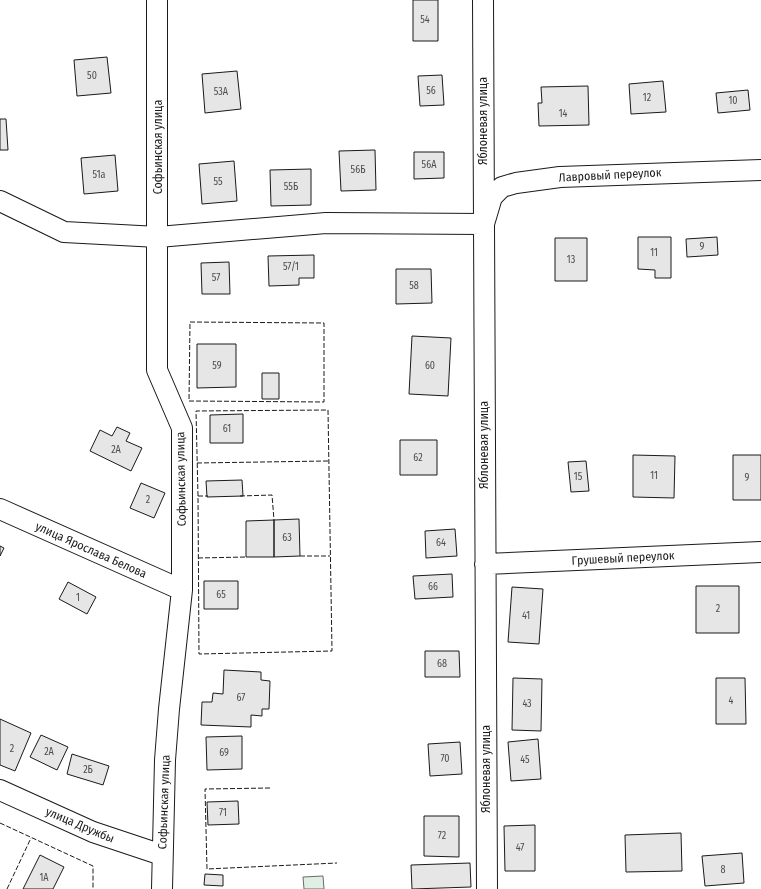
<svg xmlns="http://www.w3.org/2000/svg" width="761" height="889" viewBox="0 0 761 889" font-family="'Fira Sans Condensed',sans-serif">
  <rect width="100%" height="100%" fill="#fff"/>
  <path fill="#e0efe3" stroke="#6a6a6a" d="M 323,876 L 324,889 L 304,889 L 303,877 Z"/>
  <path fill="#e6e6e6" stroke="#1a1a1a" d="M 413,0 L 438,0 L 438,41 L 413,41 Z
    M 107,57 L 111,93 L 77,96 L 74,60 Z
    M 237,71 L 241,109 L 205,113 L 202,74 Z
    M 442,75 L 444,105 L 420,106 L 418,76 Z
    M 663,81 L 666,112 L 631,114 L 629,84 Z
    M 588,86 L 589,125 L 539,126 L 538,103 L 542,103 L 541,87 Z
    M 748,90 L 750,110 L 718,113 L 716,93 Z
    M 0,119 L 6,119 L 8,150 L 0,150 Z
    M 375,150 L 376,190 L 341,191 L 339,151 Z
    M 414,152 L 444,152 L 444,178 L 414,179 Z
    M 115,155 L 118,191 L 84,194 L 81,158 Z
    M 234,161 L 237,201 L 202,204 L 199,164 Z
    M 311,169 L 311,205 L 271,206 L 270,170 Z
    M 638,237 L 671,237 L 671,278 L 655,278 L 655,270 L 638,269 Z
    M 717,237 L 718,255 L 687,257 L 686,239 Z
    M 555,238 L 587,238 L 587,281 L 555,281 Z
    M 314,255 L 314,278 L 299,278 L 299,285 L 269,286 L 268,256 Z
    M 229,262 L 230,294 L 202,294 L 201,263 Z
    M 396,269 L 431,269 L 432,303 L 396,304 Z
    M 412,336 L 451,338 L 448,396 L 409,394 Z
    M 197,344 L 236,344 L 236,387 L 197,388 Z
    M 262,373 L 279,373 L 279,399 L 262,399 Z
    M 243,414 L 243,443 L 210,443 L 210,415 Z
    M 117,427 L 130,433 L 126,441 L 142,448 L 131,471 L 90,451 L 100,430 L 112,436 Z
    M 400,440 L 437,440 L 437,475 L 400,475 Z
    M 633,455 L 675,456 L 674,498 L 633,497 Z
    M 733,455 L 761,455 L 761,500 L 733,500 Z
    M 586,461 L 589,491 L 571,492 L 568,462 Z
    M 242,480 L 243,496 L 207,497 L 206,481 Z
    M 141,483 L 165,493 L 154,518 L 130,508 Z
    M 299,519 L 300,556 L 274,557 L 274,520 Z
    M 274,520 L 274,557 L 246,557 L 246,521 Z
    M 455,529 L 457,556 L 426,558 L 425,531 Z
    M 0,546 L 4,548 L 0,556 Z
    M 452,574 L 453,597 L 415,599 L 413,576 Z
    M 204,581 L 238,581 L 238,609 L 204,609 Z
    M 68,582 L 96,597 L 87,614 L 59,599 Z
    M 696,586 L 739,586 L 739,633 L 696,633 Z
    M 512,587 L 543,589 L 539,644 L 508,642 Z
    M 425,651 L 459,651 L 460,677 L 425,677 Z
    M 224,670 L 261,672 L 261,680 L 270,681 L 269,709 L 262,709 L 262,716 L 251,715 L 251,727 L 201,725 L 202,702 L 212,702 L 213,693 L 223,694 Z
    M 513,678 L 542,679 L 541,731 L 512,730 Z
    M 716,678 L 745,678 L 746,724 L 716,724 Z
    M 0,719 L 31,733 L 15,771 L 0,765 Z
    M 41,735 L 68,747 L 57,770 L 30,757 Z
    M 242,736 L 242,769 L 207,770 L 206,737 Z
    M 538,739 L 541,779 L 511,781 L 508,742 Z
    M 460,742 L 462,774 L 430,776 L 428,744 Z
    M 72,754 L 109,766 L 103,785 L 67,774 Z
    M 238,801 L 239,824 L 208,825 L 207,802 Z
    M 424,816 L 459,816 L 459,857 L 424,856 Z
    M 535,825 L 535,871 L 505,871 L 504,826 Z
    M 681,833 L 682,871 L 626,872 L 625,835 Z
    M 742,853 L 744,883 L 705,886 L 702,856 Z
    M 40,855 L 64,867 L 53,889 L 23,889 Z
    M 470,863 L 471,887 L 412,889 L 411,865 Z
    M 205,874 L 223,875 L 223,886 L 204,885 Z"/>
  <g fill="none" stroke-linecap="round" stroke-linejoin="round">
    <defs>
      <path id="minor" d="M 157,0 L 157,370 L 182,428 L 182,590 L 169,709 L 165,760 L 162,889
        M 483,0 L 487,889
        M 0,201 L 64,232 L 158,237 L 326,223 L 484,224 L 492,197 L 502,187 L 516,183 L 560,177 L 761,170
        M 0,509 L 182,590
        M 485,564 L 761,552
        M 0,790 L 93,832 L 162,855"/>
    </defs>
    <use href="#minor" stroke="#1a1a1a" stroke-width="22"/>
    <use href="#minor" stroke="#fff" stroke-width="20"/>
    <path stroke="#1a1a1a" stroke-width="1" stroke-dasharray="5 2" stroke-linecap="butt" d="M 190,322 L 324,323 L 324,402 L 189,401 Z
      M 328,410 L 332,651 L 199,654 L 198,496 L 196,411 Z
      M 197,463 L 328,461
      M 198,496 L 208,496
      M 240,496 L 272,495 L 274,520
      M 300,556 L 330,556
      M 198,558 L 246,557
      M 270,788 L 205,789 L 207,869 L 337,863
      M 0,823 L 93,866 L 93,889
      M 7,889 L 31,838"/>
  </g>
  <g text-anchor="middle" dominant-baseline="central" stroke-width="3" stroke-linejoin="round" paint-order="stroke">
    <g font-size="10" fill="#4d4d4d">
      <text x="425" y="20">54</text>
      <text x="92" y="76">50</text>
      <text x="431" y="91">56</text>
      <text x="221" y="92">53А</text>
      <text x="647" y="98">12</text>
      <text x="733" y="101">10</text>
      <text x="563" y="114">14</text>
      <text x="429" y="165">56А</text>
      <text x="358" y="170">56Б</text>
      <text x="99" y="175">51а</text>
      <text x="218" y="182">55</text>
      <text x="291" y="187">55Б</text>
      <text x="702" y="247">9</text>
      <text x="654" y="253">11</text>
      <text x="571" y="260">13</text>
      <text x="291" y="267">57/1</text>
      <text x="216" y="278">57</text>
      <text x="414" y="286">58</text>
      <text x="217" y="366">59</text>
      <text x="430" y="366">60</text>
      <text x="227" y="429">61</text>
      <text x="116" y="450">2А</text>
      <text x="418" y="458">62</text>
      <text x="654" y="476">11</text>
      <text x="578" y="477">15</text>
      <text x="747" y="478">9</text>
      <text x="148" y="500">2</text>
      <text x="287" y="538">63</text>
      <text x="441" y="543">64</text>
      <text x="433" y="587">66</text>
      <text x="221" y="595">65</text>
      <text x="78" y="598">1</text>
      <text x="718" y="609">2</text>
      <text x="526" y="616">41</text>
      <text x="442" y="664">68</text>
      <text x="241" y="698">67</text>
      <text x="731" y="701">4</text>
      <text x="527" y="704">43</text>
      <text x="12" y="749">2</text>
      <text x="49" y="752">2А</text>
      <text x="224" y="753">69</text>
      <text x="445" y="759">70</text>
      <text x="525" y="760">45</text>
      <text x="88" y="770">2Б</text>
      <text x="223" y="813">71</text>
      <text x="442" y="836">72</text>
      <text x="520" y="848">47</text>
      <text x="723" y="870">8</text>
      <text x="44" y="878">1А</text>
    </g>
    <g font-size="12" fill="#1a1a1a" stroke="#fff">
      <text transform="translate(483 121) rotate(-90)">Яблоневая улица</text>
      <text transform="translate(158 147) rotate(-90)">Софьинская улица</text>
      <text transform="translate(610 175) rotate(-3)">Лавровый переулок</text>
      <text transform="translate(484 445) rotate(-90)">Яблоневая улица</text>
      <text transform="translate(181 479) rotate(-91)">Софьинская улица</text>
      <text transform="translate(91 550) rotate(24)">улица Ярослава Белова</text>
      <text transform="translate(623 558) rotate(-3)">Грушевый переулок</text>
      <text transform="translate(486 769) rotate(-90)">Яблоневая улица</text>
      <text transform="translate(164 802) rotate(-88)">Софьинская улица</text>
      <text transform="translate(80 825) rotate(23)">улица Дружбы</text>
    </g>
  </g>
</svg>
